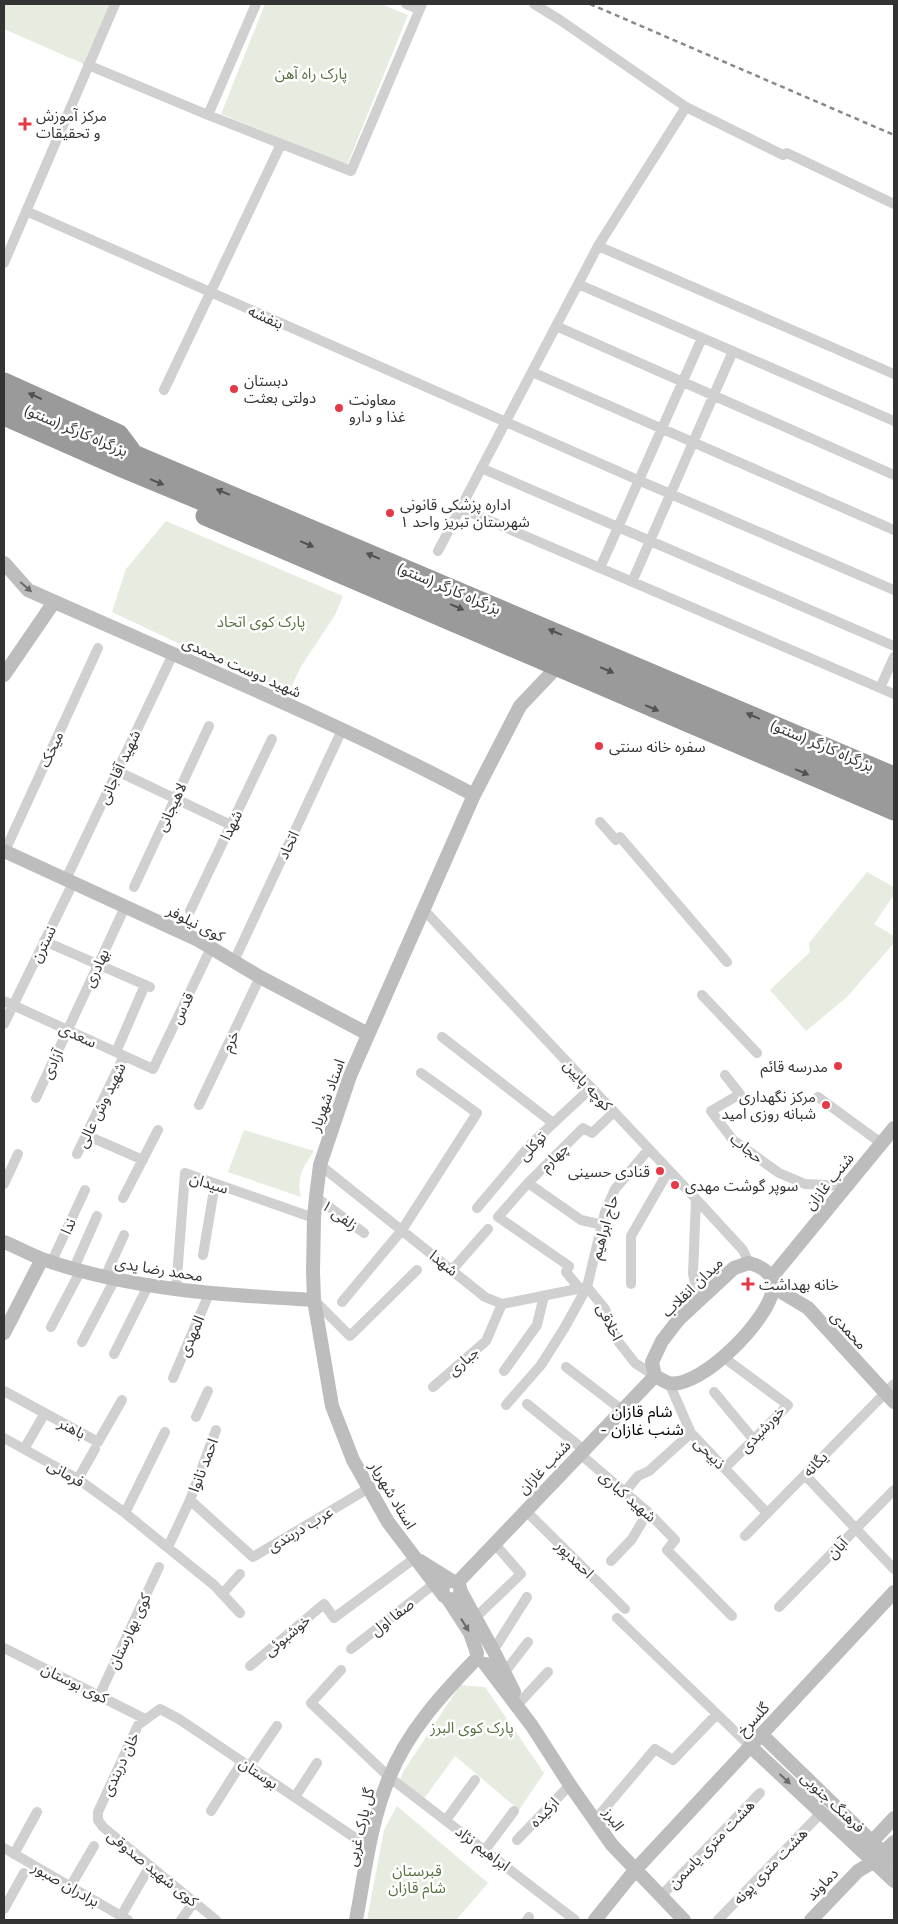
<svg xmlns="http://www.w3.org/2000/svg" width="898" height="1924" viewBox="0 0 898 1924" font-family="Mulish,'Noto Sans Arabic',sans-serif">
  <rect width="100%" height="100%" fill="#fff"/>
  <path fill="#e6ecdf" d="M 4,4 L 112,4 L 86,65 L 4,29 Z
    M 265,4 L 381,4 L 408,15 L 347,165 L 221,114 Z
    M 166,521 L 343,596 L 335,615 L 300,668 L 288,695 L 112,612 L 126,569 Z
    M 867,872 L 894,887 L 894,895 L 874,924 L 894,936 L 894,943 L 847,997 L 806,1031 L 770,990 L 810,952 L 809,943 Z
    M 244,1130 L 314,1151 C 303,1168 296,1176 301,1197 L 228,1172 Z
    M 460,1685 L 485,1687 L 544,1773 L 519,1810 L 455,1756 L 423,1800 L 399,1784 L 403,1772 Z
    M 397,1806 L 488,1883 L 456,1920 L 367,1920 L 384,1830 Z"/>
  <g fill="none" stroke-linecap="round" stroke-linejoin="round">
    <path stroke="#d0d0d0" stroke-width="10" d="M 406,4 L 419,9
      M 534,4 L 560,20 L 686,107 L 783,155 L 787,153 L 894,204
      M 88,65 L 208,115 L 351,171 L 422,4
      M 208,115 L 256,4
      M 26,211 L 638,480 L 894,590
      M 598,246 L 686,107
      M 4,263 L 115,4
      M 578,284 L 894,421
      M 556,326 L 894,475
      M 532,372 L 894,530
      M 164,390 L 281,144
      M 481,468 L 894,646
      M 460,508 L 894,694
      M 438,551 L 598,246 L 894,374
      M 600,568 L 702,338
      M 632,582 L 733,351
      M 880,688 L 894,657
      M 117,771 L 231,825
      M 600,822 L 616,840 L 620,837 L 727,962
      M 4,853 L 98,648
      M 66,879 L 173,654
      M 134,887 L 209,726
      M 423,909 L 696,1199 L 743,1250 L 749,1263
      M 190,911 L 272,739
      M 44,941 L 150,987
      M 234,961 L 342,730
      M 702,995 L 757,1053
      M 4,1001 L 153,1069 L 211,948
      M 4,1024 L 73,883
      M 442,1037 L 553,1123
      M 116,1052 L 145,985
      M 725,1075 L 740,1094 L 711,1111 L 733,1140 L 779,1173 L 805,1184 L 846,1186
      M 818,1097 L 881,1143
      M 36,1098 L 125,907
      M 199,1105 L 260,977
      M 86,1135 L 143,1160
      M 77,1154 L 124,1056
      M 320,1165 L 485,1297 L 502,1304 L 587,1287
      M 528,1183 L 581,1220 L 603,1225
      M 4,1184 L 18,1154
      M 316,1197 L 364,1233
      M 123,1198 L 158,1130
      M 696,1199 L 693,1274 L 699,1300
      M 477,1208 L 531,1144 L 591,1088
      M 203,1255 L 215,1184
      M 52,1261 L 85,1190
      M 74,1268 L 97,1216
      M 452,1270 L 488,1229
      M 105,1277 L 124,1235
      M 631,1284 L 631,1236 L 669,1170
      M 587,1287 L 605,1309 L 617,1340 L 635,1363 L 655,1376
      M 580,1289 L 566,1272 L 569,1266 L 498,1217 L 528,1183 L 583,1128 L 592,1133 L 614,1112
      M 176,1290 L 185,1173 L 314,1218
      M 314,1300 L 350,1336 L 417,1270
      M 342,1302 L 402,1230 L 477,1113 L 421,1073
      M 51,1327 L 81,1270
      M 82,1342 L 115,1279
      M 114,1354 L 148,1286
      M 723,1357 L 788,1405 L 725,1468
      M 566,1367 L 622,1410
      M 504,1371 L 537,1325 L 544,1296
      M 173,1378 L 209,1294
      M 669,1383 L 691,1433 L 767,1513
      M 433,1387 L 486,1341 L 502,1304
      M 4,1391 L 98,1442 L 122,1400
      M 714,1392 L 754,1440
      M 527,1404 L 584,1450
      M 506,1405 L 541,1365 L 565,1327 L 587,1287 L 605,1212 L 615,1189 L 649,1149
      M 196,1417 L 208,1391
      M 4,1438 L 78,1479 L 125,1513 L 214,1585 L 240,1613
      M 27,1444 L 45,1413
      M 580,1454 L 648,1512 L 675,1540 L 667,1550 L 732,1616
      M 805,1475 L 894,1569
      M 78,1479 L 95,1449
      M 624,1493 L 638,1476 L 649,1471 L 691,1433
      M 190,1500 L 253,1557 L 369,1488
      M 525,1510 L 625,1609
      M 125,1513 L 165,1432
      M 745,1536 L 894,1384
      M 168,1547 L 190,1500 L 216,1430
      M 611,1561 L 632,1539 L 648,1512
      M 222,1594 L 240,1574
      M 779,1607 L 894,1490
      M 617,1618 L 717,1714
      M 474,1619 L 521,1574 L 494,1543
      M 4,1648 L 145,1719
      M 351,1649 L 434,1584
      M 493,1651 L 527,1597
      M 250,1666 L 324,1604 L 334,1618 L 415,1558
      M 341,1670 L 311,1703 L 389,1777 L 575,1920
      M 504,1673 L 528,1642
      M 99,1696 L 159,1567
      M 519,1703 L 548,1672
      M 249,1767 L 277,1726
      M 295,1797 L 317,1763
      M 211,1811 L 242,1762
      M 446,1820 L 475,1780
      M 595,1820 L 655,1749 L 673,1760 L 717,1714 L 750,1746
      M 517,1840 L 570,1785
      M 4,1848 L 128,1920
      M 485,1850 L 514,1811
      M 14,1854 L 37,1812
      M 70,1887 L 94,1846
      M 661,1896 L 760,1793
      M 4,1909 L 24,1873
      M 121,1916 L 150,1866
      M 181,1920 L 194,1902
      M 216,1920 L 103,1827 L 98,1820 L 98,1812 L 138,1725 L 160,1709 L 179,1719 L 370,1848
      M 527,1920 L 529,1917
      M 718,1920 L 821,1813"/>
    <path stroke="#bdbdbd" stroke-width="14" d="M 4,563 L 28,590 C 177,657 329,718 474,795
      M 4,675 L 54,602
      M 4,851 L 198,940 L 260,977 L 368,1034
      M 4,1242 C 17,1247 29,1254 42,1259 C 131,1290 222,1295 314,1300
      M 749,1263 C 760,1266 774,1273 773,1287 C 772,1317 700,1390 669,1383 C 665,1382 659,1378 655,1376 L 652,1362 L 662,1341 L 679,1319 L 734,1268 Z
      M 771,1278 L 894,1128
      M 773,1287 L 808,1308 L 894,1402
      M 4,1333 L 42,1259
      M 420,1561 L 452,1581
      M 457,1583 L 655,1376
      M 461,1592 L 493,1650
      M 444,1596 C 441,1590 442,1581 451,1581 C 467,1581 461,1609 444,1596 L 388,1522 L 353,1460 L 332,1406 L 314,1300 L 313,1271 L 314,1218 L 316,1197 L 320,1165 L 350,1076 L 474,795 L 520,706 L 557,667
      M 448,1599 L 470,1633 L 477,1653
      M 495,1654 L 514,1692
      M 485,1664 L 532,1726 L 570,1785 L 612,1845 L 684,1920
      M 761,1734 L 894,1863
      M 750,1746 L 894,1881
      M 867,1847 L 894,1818
      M 356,1920 C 365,1873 370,1823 389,1778 C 407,1732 443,1693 477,1658
      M 595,1920 L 636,1869 L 894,1592
      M 811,1920 L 858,1871 L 873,1862 L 894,1842"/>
    <path stroke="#9a9a9a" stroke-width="19" d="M 4,382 L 119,434 L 131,450
      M 4,399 L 894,776
      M 4,416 L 122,468 L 527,636 L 894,792
      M 205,516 L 894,811"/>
    <path stroke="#888" stroke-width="2.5" stroke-dasharray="5 4" stroke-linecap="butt" d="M 590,4 L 894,135"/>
  </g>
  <defs><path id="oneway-solid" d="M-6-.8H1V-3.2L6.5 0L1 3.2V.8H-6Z" transform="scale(1.25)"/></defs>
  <g fill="#525252">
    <use href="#oneway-solid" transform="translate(35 396) rotate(-156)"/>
    <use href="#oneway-solid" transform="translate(157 482) rotate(22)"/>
    <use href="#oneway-solid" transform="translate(223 492) rotate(-157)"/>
    <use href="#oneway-solid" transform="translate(307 544) rotate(23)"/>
    <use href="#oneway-solid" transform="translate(373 556) rotate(-157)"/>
    <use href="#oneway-solid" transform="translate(457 607) rotate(23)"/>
    <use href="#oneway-solid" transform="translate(555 632) rotate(-157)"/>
    <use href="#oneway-solid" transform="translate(607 670) rotate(23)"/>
    <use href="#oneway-solid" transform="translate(652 708) rotate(23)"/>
    <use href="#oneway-solid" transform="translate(753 716) rotate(-157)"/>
    <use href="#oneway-solid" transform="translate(802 772) rotate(23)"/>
  </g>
  <g fill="#6a6a6a">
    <use href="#oneway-solid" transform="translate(26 587) rotate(41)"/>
    <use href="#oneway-solid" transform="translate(465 1625) rotate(58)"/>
    <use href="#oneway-solid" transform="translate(785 1779) rotate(43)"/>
  </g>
  <g fill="#e63946" stroke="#fff" stroke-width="2">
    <path d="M22.5 116.5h5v5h5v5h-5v5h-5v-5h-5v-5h5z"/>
    <circle cx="234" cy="389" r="5"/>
    <circle cx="339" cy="408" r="5"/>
    <circle cx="390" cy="513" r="5"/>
    <circle cx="599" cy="746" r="5"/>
    <circle cx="838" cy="1066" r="5"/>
    <circle cx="826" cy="1105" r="5"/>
    <circle cx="660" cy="1171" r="5"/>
    <circle cx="675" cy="1185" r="5"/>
    <path d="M745.5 1276.5h5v5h5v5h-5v5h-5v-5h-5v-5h5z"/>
  </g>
  <g text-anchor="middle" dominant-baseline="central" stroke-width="5" stroke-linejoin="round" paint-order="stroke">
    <g font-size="15" fill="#56703f" stroke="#fff">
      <text x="311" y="73">پارک راه آهن</text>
      <text x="261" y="621">پارک کوی اتحاد</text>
      <text x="472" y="1727">پارک کوی البرز</text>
      <text x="417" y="1870">قبرستان<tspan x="417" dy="17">شام قازان</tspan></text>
    </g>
    <g font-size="15" fill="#333" stroke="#fff" text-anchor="start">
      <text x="36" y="115">مرکز آموزش<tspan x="36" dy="17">و تحقیقات</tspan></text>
      <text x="244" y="380">دبستان<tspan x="244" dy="17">دولتی بعثت</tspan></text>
      <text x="349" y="399">معاونت<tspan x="349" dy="17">غذا و دارو</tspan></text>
      <text x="400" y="504">اداره پزشکی قانونی<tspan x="400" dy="17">شهرستان تبریز واحد ۱</tspan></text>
      <text x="609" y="746">سفره خانه سنتی</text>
      <text x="828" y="1066" text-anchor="end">مدرسه قائم</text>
      <text x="816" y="1096" text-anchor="end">مرکز نگهداری<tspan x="816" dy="17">شبانه روزی امید</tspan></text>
      <text x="650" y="1171" text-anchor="end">قنادی حسینی</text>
      <text x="685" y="1185">سوپر گوشت مهدی</text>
      <text x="759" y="1284">خانه بهداشت</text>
    </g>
    <g font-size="15" fill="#333" stroke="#fff">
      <text transform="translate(266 317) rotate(24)">بنفشه</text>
      <text transform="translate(76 430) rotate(23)">بزرگراه کارگر (سنتو)</text>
      <text transform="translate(449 588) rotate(23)">بزرگراه کارگر (سنتو)</text>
      <text transform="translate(242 667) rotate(24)">شهید دوست محمدی</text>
      <text transform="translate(822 745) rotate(23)">بزرگراه کارگر (سنتو)</text>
      <text transform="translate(51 749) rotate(-65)">میخک</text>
      <text transform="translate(119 767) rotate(-65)">شهید آقاجانی</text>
      <text transform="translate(171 807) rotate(-65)">لاهیجانی</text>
      <text transform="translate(231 825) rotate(-64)">شهدا</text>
      <text transform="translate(288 845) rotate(-65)">اتحاد</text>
      <text transform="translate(196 923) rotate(27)">کوی نیلوفر</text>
      <text transform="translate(43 944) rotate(-64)">نسترن</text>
      <text transform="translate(96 968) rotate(-65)">بهادری</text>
      <text transform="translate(182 1008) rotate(-64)">قدس</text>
      <text transform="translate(78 1035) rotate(24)">سعدی</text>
      <text transform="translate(230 1041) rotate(-65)">خرم</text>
      <text transform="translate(52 1064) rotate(-65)">آزادی</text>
      <text transform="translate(588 1085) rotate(47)">کوچه پایین</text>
      <text transform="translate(327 1095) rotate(-70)">استاد شهریار</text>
      <text transform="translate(101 1105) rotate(-64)">شهید وش عالی</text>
      <text transform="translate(532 1146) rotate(-47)">توکلی</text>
      <text transform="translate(747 1148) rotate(39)">حجاب</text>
      <text transform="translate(554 1157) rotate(-45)">چهارم</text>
      <text transform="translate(829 1181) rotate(-51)">شنب غازان</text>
      <text transform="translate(209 1183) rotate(17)">سیدان</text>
      <text transform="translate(340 1215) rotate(36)">زلفی ۱</text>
      <text transform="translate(68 1226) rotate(-65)">ندا</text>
      <text transform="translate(604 1227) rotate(-74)">حاج ابراهیم</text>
      <text transform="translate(444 1263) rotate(39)">شهدا</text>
      <text transform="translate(159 1269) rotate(9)">محمد رضا یدی</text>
      <text transform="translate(692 1287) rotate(-44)">میدان انقلاب</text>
      <text transform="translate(610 1322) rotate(63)">اخلاقی</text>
      <text transform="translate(849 1330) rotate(48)">محمدی</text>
      <text transform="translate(191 1336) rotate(-67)">المهدی</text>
      <text transform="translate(463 1361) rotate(-41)">جباری</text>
      <text transform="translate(72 1428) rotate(28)">باهنر</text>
      <text transform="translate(762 1429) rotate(-47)">خورشیدی</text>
      <text transform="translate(710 1453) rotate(46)">ذبیحی</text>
      <text transform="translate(815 1464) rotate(-46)">یگانه</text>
      <text transform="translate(203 1465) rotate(-69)">احمد نانوا</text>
      <text transform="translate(544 1467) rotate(-46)">شنب غازان</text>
      <text transform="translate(66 1473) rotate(30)">فرمانی</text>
      <text transform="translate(393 1495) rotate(59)">استاد شهریار</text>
      <text transform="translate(628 1496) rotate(41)">شهید کباری</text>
      <text transform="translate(300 1529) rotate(-31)">عرب دربندی</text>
      <text transform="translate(837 1548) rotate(-46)">آبان</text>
      <text transform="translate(575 1559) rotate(45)">احمدپور</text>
      <text transform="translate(392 1617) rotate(-38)">صفا اول</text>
      <text transform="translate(129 1631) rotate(-65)">کوی بهارستان</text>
      <text transform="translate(287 1635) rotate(-40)">خوشبوئی</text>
      <text transform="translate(75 1683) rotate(26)">کوی بوستان</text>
      <text transform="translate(753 1719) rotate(-47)">گلسرخ</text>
      <text transform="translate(120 1764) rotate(-65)">خان دربندی</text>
      <text transform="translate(259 1773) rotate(34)">بوستان</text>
      <text transform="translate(833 1802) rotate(43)">فرهنگ جنوبی</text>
      <text transform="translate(544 1812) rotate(-46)">ارکیده</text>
      <text transform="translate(614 1819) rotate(55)">البرز</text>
      <text transform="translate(360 1827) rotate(-77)">گل پارک غربی</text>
      <text transform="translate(711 1844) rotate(-46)">هشت متری یاسمن</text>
      <text transform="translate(483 1848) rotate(37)">ابراهیم نژاد</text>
      <text transform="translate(770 1866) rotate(-46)">هشت متری پونه</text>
      <text transform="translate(153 1868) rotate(39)">کوی شهید صدوقی</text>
      <text transform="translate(66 1884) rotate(30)">برادران صبور</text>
      <text transform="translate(822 1884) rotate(-46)">دماوند</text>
    </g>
    <g font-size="16" fill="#000" stroke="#fff">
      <text x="642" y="1411">شام قازان<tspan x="642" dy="18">- شنب غازان</tspan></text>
    </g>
  </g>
  <rect width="898" height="1924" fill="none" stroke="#333333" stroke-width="10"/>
</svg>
